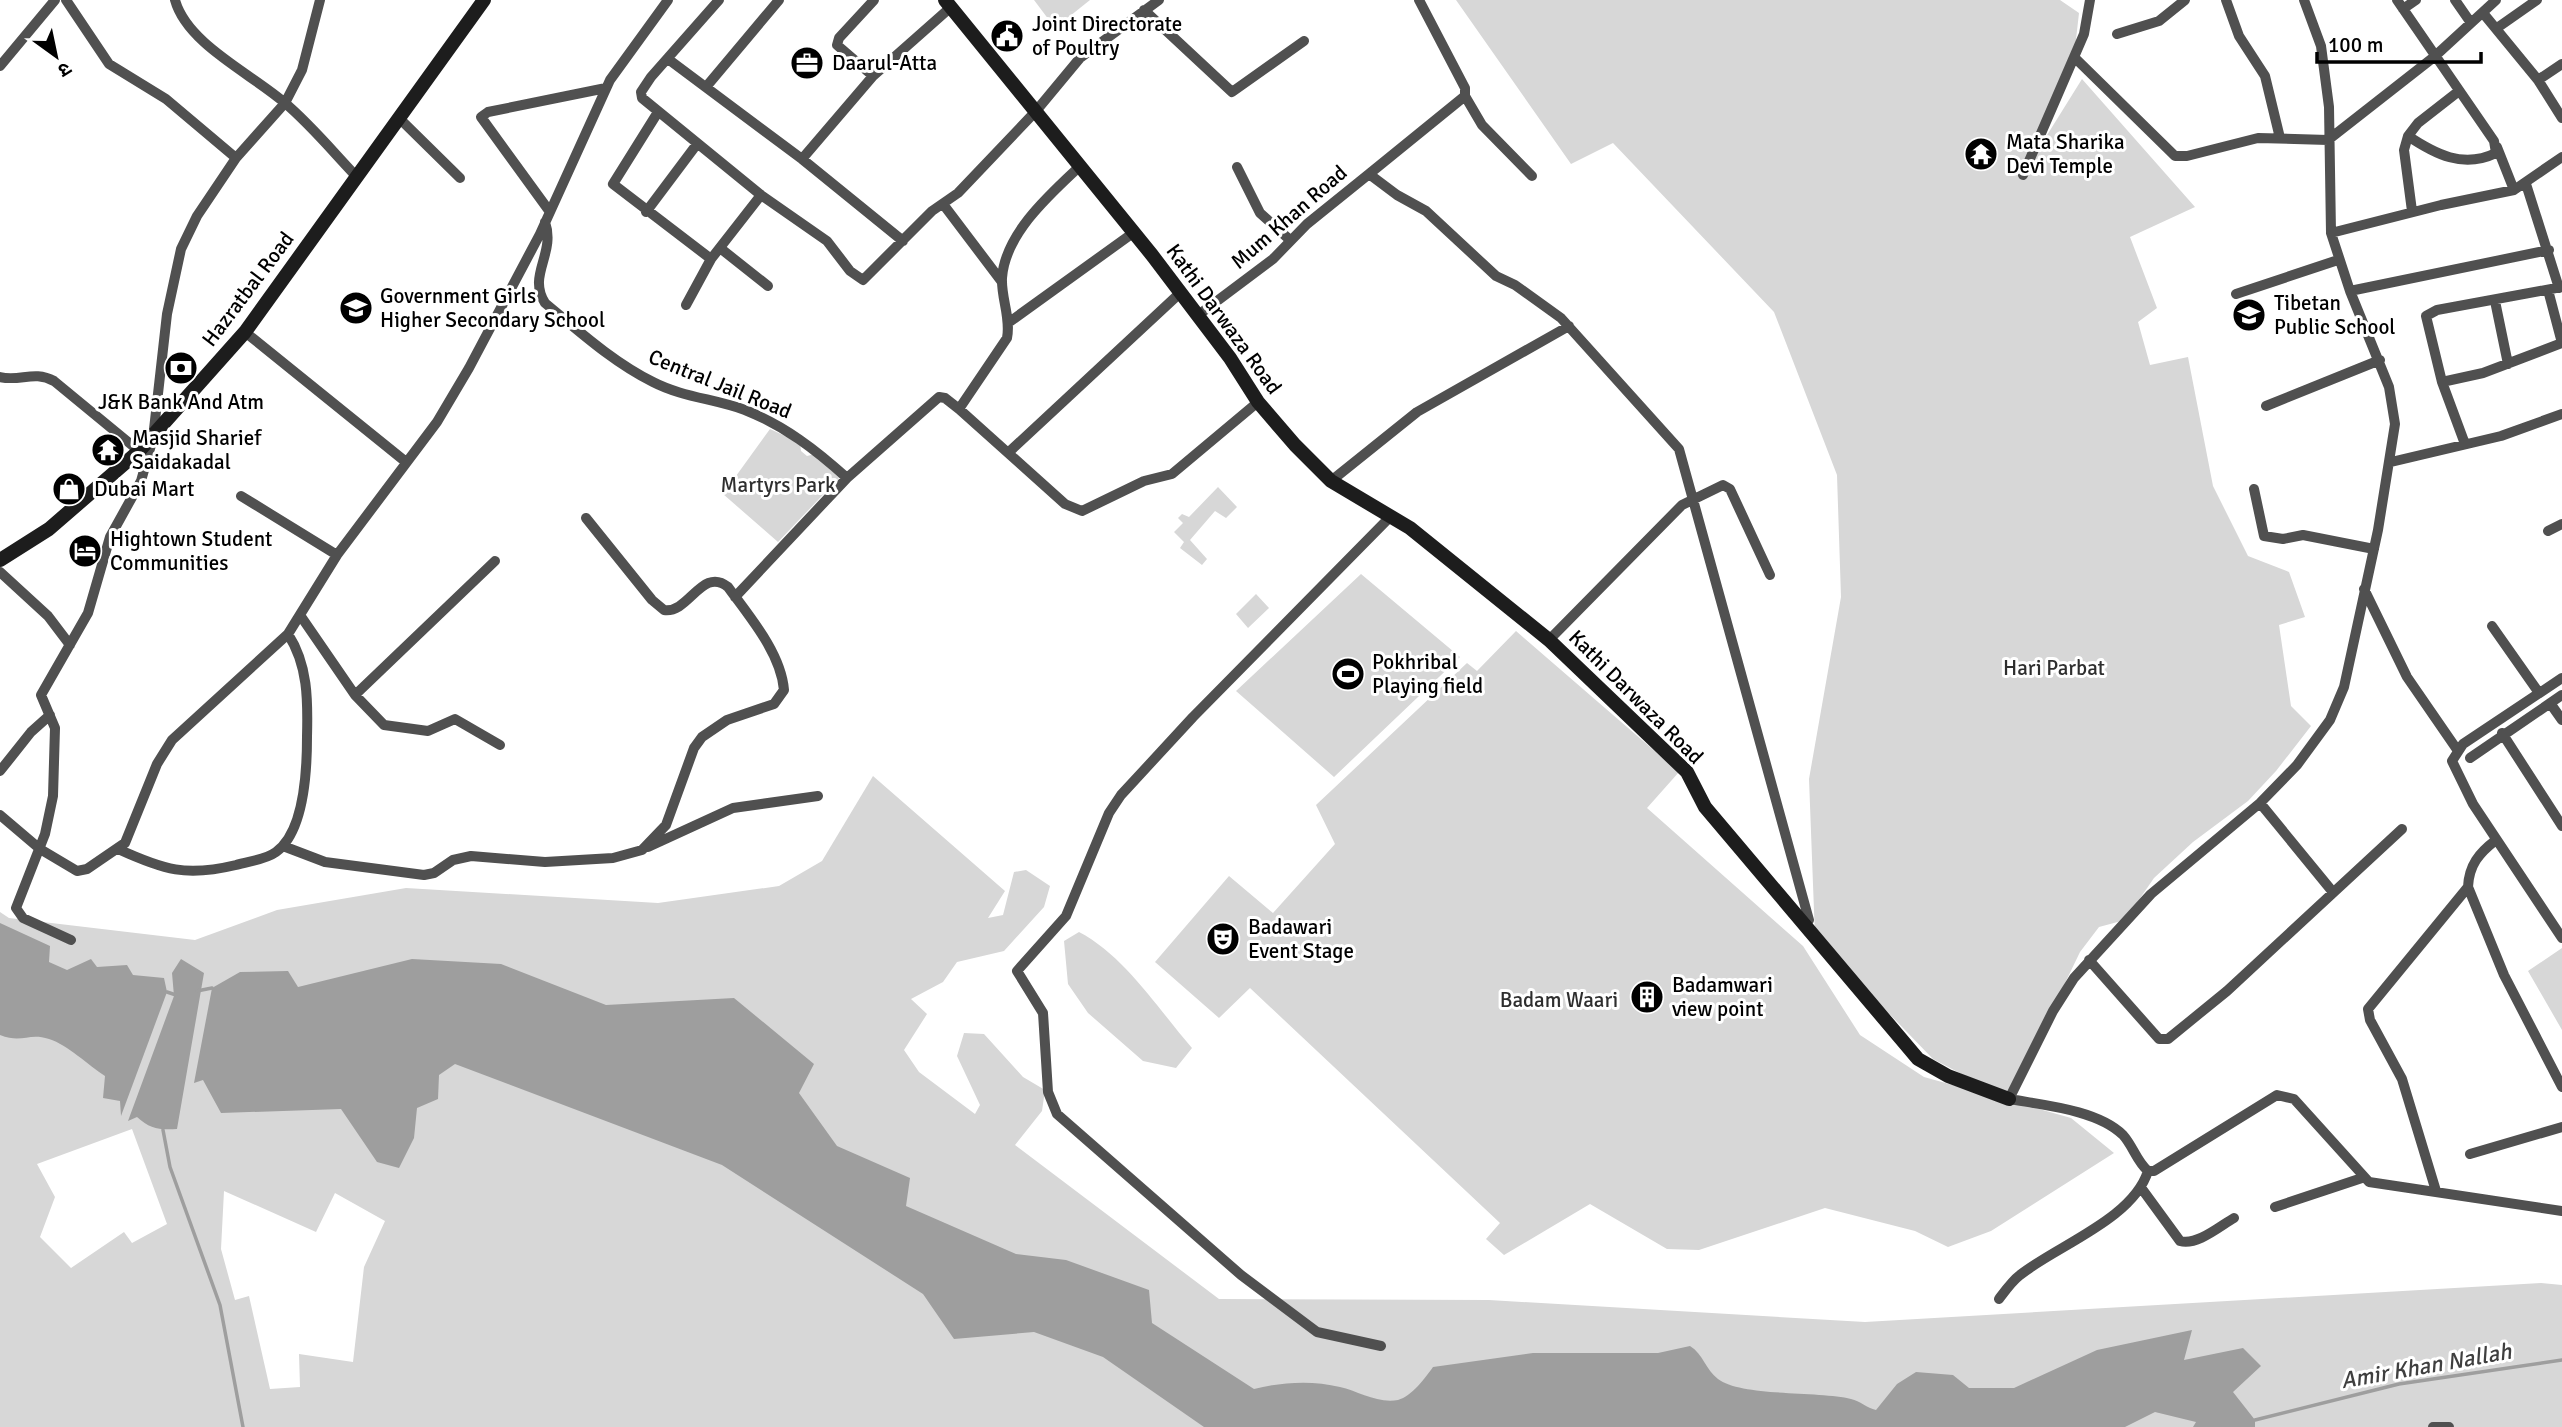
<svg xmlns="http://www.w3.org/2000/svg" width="2562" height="1427" viewBox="0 0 2562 1427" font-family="Signika,'Noto Sans Devanagari',sans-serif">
  <rect width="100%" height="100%" fill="#fff"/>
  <path fill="#d7d7d7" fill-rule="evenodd" d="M 1034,0 L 1090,0 L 1055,28 Z
    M 1456,0 L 2060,0 L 2079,13 L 2074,57 L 2026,169 L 2082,79 L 2195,207 L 2130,237 L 2157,308 L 2138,322 L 2150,365 L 2188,357 L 2213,486 L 2248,556 L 2289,572 L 2305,617 L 2279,625 L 2291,706 L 2311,726 L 2276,771 L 2248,801 L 2193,842 L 2154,878 L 2125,920 L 2099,927 L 2080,952 L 2009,1099 L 1933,1059 L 1815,937 L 1809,779 L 1841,597 L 1837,475 L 1774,312 L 1613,143 L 1571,164 Z
    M 770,429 L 800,443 L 801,451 L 807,456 L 815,454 L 839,478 L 778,542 L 723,494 Z
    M 1218,487 L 1237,507 L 1226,518 L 1215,511 L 1190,540 L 1207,559 L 1202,565 L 1180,548 L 1184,542 L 1174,532 L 1183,523 L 1178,518 L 1182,514 L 1189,517 Z
    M 1361,574 L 1460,657 L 1334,777 L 1236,691 Z
    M 1256,594 L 1269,608 L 1248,628 L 1236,614 Z
    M 1516,631 L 1679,772 L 1647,808 L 1803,946 L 1860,1035 L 1924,1077 L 2071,1118 L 2114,1153 L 1991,1231 L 1948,1247 L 1915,1231 L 1825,1208 L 1699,1250 L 1667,1249 L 1590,1204 L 1504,1255 L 1486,1239 L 1500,1223 L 1250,988 L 1219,1018 L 1155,962 L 1229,876 L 1273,913 L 1335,844 L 1316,805 L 1467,663 L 1477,671 Z
    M 873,776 L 1005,891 L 988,918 L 1003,915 L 1014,872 L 1026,870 L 1050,886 L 1044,907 L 1004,951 L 957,962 L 943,982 L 911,999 L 927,1014 L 904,1050 L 919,1072 L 975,1114 L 980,1105 L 957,1056 L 964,1033 L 984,1034 L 1023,1077 L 1045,1090 L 1042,1111 L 1015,1145 L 1219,1299 L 1489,1300 L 1865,1322 L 2541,1283 L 2562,1285 L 2562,1427 L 0,1427 L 0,912 L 9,918 L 195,940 L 277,910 L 406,888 L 658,903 L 779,886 L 822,861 ZM 132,1129 L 167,1224 L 132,1243 L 124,1232 L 71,1268 L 40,1237 L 55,1197 L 37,1164 ZM 224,1191 L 316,1232 L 335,1193 L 385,1221 L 364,1267 L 353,1362 L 299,1354 L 300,1387 L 270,1389 L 249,1296 L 235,1300 L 221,1249 Z
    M 1079,932 C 1125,956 1158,1009 1192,1048 L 1176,1068 L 1143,1061 L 1088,1013 L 1068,984 L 1064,941 Z
    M 2562,948 L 2562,1030 L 2528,971 Z"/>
  <path fill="#9e9e9e" d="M 0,923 L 50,946 L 49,962 L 67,970 L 91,959 L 97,967 L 127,965 L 133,975 L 164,978 L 167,992 L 121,1116 L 120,1101 L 103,1098 L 105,1076 C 88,1065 68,1045 49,1039 C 28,1032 23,1044 0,1035 Z
    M 181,959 L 204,973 L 177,1129 C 159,1130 150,1129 137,1117 L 128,1121 L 174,996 L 172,973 Z
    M 412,959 L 501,964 L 606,1005 L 734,998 L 814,1064 L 799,1093 L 837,1146 L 910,1178 L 906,1206 L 1016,1254 L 1066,1260 L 1149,1290 L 1152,1323 L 1254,1389 C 1282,1382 1312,1380 1340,1387 C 1358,1391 1378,1404 1398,1400 C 1412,1396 1425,1378 1433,1367 L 1533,1353 L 1658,1353 L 1690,1346 C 1703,1354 1706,1370 1718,1379 C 1741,1397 1821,1391 1851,1399 C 1860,1401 1867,1408 1876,1410 L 1897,1384 L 1916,1372 L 1953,1375 L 1969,1388 L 2014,1388 L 2097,1350 L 2192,1330 L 2184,1360 L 2243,1348 L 2261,1366 L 2233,1392 L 2255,1420 L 2255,1427 L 2193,1427 L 2196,1422 L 2155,1412 L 2125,1427 L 1204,1427 L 1103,1357 L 1034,1332 L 954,1339 L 923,1294 L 722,1165 L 455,1064 L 439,1075 L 438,1099 L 417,1108 L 414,1138 L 399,1168 L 377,1162 L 341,1109 L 221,1113 L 203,1080 L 194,1083 L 212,988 L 240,972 L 288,971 L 298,987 Z"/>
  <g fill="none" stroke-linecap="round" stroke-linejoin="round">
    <path stroke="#9e9e9e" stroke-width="3.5" d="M 197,991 L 212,988
      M 167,992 L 176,995
      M 163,1130 L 170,1167 L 220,1305 L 243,1427
      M 2255,1420 L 2399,1384 L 2562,1360"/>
    <path stroke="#505050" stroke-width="10" d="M 66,0 L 109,64 L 166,99 L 236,158
      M 175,0 C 187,44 252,74 285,103 C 311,125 334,153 357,177
      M 719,0 L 651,77 L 641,92 L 642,98 L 761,195 L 827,241 L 850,271 L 863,280 L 932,211 L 958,193 L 1036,111 L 1080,58 L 1159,0
      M 2226,0 L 2239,36 L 2265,76 L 2280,138
      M 2304,0 L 2321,46 L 2329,107 L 2331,233 L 2350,291 L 2389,387 L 2395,424 L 2378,530 L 2344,687 L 2330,720 L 2297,765 L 2260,803 L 2151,894 L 2074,978 L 2053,1011 L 2009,1099 C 2043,1105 2098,1110 2123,1135 C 2133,1146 2137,1162 2148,1171 L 2154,1171 L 2277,1095 L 2294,1099 L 2369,1182 L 2562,1211
      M 2397,0 L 2494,141 L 2496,153 C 2463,169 2435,154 2408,136 L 2418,123 L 2459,91
      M 2455,0 L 2471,23
      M 2403,9 L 2416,0
      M 1144,10 L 1232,92 L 1304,41
      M 2483,13 L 2538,80 L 2562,118
      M 2497,28 L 2537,0
      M 2117,34 L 2159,21 L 2185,0
      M 2074,57 L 2175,156 L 2187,156 L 2258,138 L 2328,140 L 2434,57 L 2496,0
      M 668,59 L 802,159 L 903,241
      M 0,66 L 55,0
      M 873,76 L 837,45 L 839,38 L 874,0
      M 2538,80 L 2562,64
      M 706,87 L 779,0
      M 1465,96 L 1482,125 L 1532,176
      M 658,112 L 613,184 L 711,259
      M 400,119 L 460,178
      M 2408,136 L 2404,150 L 2412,211
      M 2497,147 L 2514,190
      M 802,159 L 873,76 L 951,7
      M 1237,167 L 1260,213 L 1290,240
      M 1369,174 L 1465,96 L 1465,88 L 1419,0
      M 2023,175 L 2084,34 L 2090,0
      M 2526,184 L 2559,288
      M 943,204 L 1002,282
      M 550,212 L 481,117 L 488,112 L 606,88
      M 646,212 L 697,144
      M 545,222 C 556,254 527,275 545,303 C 580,332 613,362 653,382 C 682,397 715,399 745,410 C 785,426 816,450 847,478
      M 2331,233 L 2441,205 L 2514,190 L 2562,157
      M 720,248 L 768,286
      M 2548,290 L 2562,343
      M 2350,291 L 2549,250
      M 2236,294 L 2338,260
      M 2495,301 L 2508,364
      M 686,305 L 711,259 L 761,195
      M 1197,316 L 1273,259 L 1307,224 L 1369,174 L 1397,195 L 1426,211 L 1496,276 L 1515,285 L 1561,318 L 1679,449 L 1809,920
      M 1008,323 L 1133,233
      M 245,332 L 406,462
      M 0,377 C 20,382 34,370 54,381 L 139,451
      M 2442,382 L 2483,373 L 2562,343
      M 2266,406 L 2380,360
      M 959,409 L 1007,338 C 1011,318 1001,298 1002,278 C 1005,234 1049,195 1079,167
      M 2465,444 L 2442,382 L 2426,316 L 2437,310 L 2562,287
      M 1009,452 L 1180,293
      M 2391,462 L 2501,436 L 2562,414
      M 1331,481 L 1417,412 L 1569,326
      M 2254,489 L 2264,536 L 2283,539 L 2303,535 L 2374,549
      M 241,496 L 337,555
      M 2548,531 L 2562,524
      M 0,572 L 48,616 L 70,645
      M 2364,589 L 2407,677 L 2458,751
      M 735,597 L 847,478 L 939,397 L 945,398 L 959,409 L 1065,504 L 1082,511 L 1144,481 L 1172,474 L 1258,402
      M 300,615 L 355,695 L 384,725 L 428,731 L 455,719 L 500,745
      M 2492,626 L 2539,693
      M 1549,640 L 1682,505 L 1723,485 L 1730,489 L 1770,575
      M 2562,678 L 2463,744 L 2452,761 L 2473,804 L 2562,938
      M 355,695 L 495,561
      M 2550,703 L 2562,720
      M 2502,733 L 2562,826
      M 2470,758 L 2562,695
      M 0,771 L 31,732 L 50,715
      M 2260,803 L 2332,891
      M 0,815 L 40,849 L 77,871 L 87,869 L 125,843 L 157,764 L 172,740 L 288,634 L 337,555 L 437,422 L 469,368 L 540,234 L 610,80 L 668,0
      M 2496,840 C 2479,853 2469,865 2468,887 L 2504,975 L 2562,1087
      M 283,846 L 325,862 L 424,875 L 434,873 L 453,860 L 471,856 L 545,862 L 613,858 L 642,850 L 666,825 L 694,748 L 702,737 L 727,720 L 774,704 L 784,690 C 781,653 749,616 728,587 C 702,566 689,614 664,610 L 652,600 L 586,518
      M 648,847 L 733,808 L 818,796
      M 118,849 C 164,870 186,877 236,865 C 249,861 265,860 276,852 C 305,831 307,768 307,737 C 308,700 308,665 288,634
      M 71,940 L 23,918 L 16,908 L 45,834 L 53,796 L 55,728 L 41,695 L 88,613 L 110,537 L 141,481 L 153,438 L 167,314 L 181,249 L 197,216 L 236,158 L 285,103 L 302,70 L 320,0
      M 2089,960 L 2159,1039 L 2168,1039 L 2227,991 L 2402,829
      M 2470,1154 L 2562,1127
      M 2142,1189 L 2180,1241 C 2197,1246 2220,1226 2234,1218
      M 2436,1191 L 2402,1079 L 2370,1020 L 2368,1009 L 2468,887
      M 2275,1207 L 2362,1178
      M 1999,1299 C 2005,1291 2012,1281 2020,1275 C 2058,1245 2133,1219 2148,1171
      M 1381,1346 L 1317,1332 L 1241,1275 L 1057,1114 L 1048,1092 L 1043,1013 L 1017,971 L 1066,916 L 1109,813 L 1121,795 L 1193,717 L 1390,517
      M 2433,1427 L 2449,1427"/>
    <path stroke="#1d1d1d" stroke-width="14" d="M 945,0 L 1152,255 L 1230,358 L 1258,402 L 1295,445 L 1331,481 L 1410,528 L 1549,640 L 1687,772 L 1705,807 L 1918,1059 L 1948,1076 L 2009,1099
      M 0,560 L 49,529 L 139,451 L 245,332 L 484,0"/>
  </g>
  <defs>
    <symbol id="civic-disc" viewBox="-11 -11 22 22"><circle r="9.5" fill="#000" stroke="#fff"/><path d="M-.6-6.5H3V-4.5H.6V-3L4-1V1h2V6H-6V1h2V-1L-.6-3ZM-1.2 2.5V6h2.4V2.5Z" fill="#fff"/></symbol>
    <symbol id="office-disc" viewBox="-11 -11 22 22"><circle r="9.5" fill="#000" stroke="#fff"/><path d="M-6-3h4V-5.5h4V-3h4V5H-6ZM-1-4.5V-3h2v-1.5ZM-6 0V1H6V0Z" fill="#fff"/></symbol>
    <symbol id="temple-disc" viewBox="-11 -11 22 22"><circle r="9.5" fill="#000" stroke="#fff"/><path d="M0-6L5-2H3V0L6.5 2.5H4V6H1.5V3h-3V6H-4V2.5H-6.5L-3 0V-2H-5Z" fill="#fff"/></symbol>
    <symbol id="school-disc" viewBox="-11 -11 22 22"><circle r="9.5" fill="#000" stroke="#fff"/><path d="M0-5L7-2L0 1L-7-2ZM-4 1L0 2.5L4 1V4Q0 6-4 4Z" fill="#fff"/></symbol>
    <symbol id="bank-disc" viewBox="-11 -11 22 22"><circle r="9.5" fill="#000" stroke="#fff"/><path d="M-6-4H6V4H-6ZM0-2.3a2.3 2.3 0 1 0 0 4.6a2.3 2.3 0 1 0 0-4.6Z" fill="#fff"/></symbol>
    <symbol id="shop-disc" viewBox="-11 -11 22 22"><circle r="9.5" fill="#000" stroke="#fff"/><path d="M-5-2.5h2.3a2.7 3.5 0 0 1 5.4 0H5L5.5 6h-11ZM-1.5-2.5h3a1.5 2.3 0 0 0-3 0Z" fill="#fff"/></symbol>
    <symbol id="hotel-disc" viewBox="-11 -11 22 22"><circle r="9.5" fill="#000" stroke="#fff"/><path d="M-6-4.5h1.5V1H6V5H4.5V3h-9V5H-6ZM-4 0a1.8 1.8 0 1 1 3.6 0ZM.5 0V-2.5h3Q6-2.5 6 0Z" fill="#fff"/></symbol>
    <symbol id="stadium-disc" viewBox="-11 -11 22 22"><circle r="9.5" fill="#000" stroke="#fff"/><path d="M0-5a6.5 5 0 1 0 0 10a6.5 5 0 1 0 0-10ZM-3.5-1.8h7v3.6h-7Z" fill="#fff"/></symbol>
    <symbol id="theatre-disc" viewBox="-11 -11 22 22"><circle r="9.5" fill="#000" stroke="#fff"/><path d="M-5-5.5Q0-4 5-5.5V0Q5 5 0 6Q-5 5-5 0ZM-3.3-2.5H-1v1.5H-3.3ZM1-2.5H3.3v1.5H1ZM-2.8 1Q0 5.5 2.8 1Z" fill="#fff"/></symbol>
    <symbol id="building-disc" viewBox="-11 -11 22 22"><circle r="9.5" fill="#000" stroke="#fff"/><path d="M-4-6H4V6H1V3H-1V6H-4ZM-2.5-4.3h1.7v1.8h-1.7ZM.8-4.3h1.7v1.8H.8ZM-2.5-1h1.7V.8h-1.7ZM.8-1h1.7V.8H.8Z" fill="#fff"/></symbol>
  </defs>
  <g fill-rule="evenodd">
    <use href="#civic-disc" x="988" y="17" width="38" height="38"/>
    <use href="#office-disc" x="788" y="44" width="38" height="38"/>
    <use href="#temple-disc" x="1962" y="135" width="38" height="38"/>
    <use href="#school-disc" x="337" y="289" width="38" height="38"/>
    <use href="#school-disc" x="2230" y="296" width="38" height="38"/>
    <use href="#bank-disc" x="162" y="349" width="38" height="38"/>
    <use href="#temple-disc" x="89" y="431" width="38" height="38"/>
    <use href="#shop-disc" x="50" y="470" width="38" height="38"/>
    <use href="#hotel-disc" x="66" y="532" width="38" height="38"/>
    <use href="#stadium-disc" x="1329" y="655" width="38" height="38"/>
    <use href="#theatre-disc" x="1204" y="920" width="38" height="38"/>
    <use href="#building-disc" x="1628" y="978" width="38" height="38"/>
  </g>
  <g text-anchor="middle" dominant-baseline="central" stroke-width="6" stroke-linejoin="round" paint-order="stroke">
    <g font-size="21" fill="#000" stroke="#fff" text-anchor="start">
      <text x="1032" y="24">Joint Directorate<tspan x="1032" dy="24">of Poultry</tspan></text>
      <text x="832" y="63">Daarul-Atta</text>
      <text x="2006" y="142">Mata Sharika<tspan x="2006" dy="24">Devi Temple</tspan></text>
      <text x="380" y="296">Government Girls<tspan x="380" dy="24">Higher Secondary School</tspan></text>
      <text x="2274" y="303">Tibetan<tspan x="2274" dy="24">Public School</tspan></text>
      <text x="181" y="402" text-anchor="middle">J&amp;K Bank And Atm</text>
      <text x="132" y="438">Masjid Sharief<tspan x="132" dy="24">Saidakadal</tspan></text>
      <text x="94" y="489">Dubai Mart</text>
      <text x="110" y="539">Hightown Student<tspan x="110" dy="24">Communities</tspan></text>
      <text x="1372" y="662">Pokhribal<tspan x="1372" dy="24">Playing field</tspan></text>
      <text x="1248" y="927">Badawari<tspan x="1248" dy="24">Event Stage</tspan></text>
      <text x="1672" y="985">Badamwari<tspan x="1672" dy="24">view point</tspan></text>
    </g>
    <g font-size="21" fill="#000" stroke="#fff">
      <text transform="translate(1289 217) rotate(-41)">Mum Khan Road</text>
      <text transform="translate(248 289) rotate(-53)">Hazratbal Road</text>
      <text transform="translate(1224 319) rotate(54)">Kathi Darwaza Road</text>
      <text transform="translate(720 384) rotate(22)">Central Jail Road</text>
      <text transform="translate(1636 697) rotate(45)">Kathi Darwaza Road</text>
    </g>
    <g font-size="21" fill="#2e2e2e" stroke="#fff">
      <text x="778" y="485">Martyrs Park</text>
      <text x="2054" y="668">Hari Parbat</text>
      <text x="1559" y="1000">Badam Waari</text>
    </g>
    <g font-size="23" font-style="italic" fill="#3f3f3f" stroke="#fff">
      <text transform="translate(2426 1366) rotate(-10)">Amir Khan Nallah</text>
    </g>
  </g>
  <g transform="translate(56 56) rotate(147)" stroke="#ffffff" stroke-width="5" paint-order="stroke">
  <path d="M0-5L12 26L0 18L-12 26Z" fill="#000000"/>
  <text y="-10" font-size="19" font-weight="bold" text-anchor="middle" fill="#000000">उ</text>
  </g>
  <path d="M2317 52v10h164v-10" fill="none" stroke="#000000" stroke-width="3.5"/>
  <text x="2328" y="52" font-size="21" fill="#000000" stroke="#ffffff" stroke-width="5" paint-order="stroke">100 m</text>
</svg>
